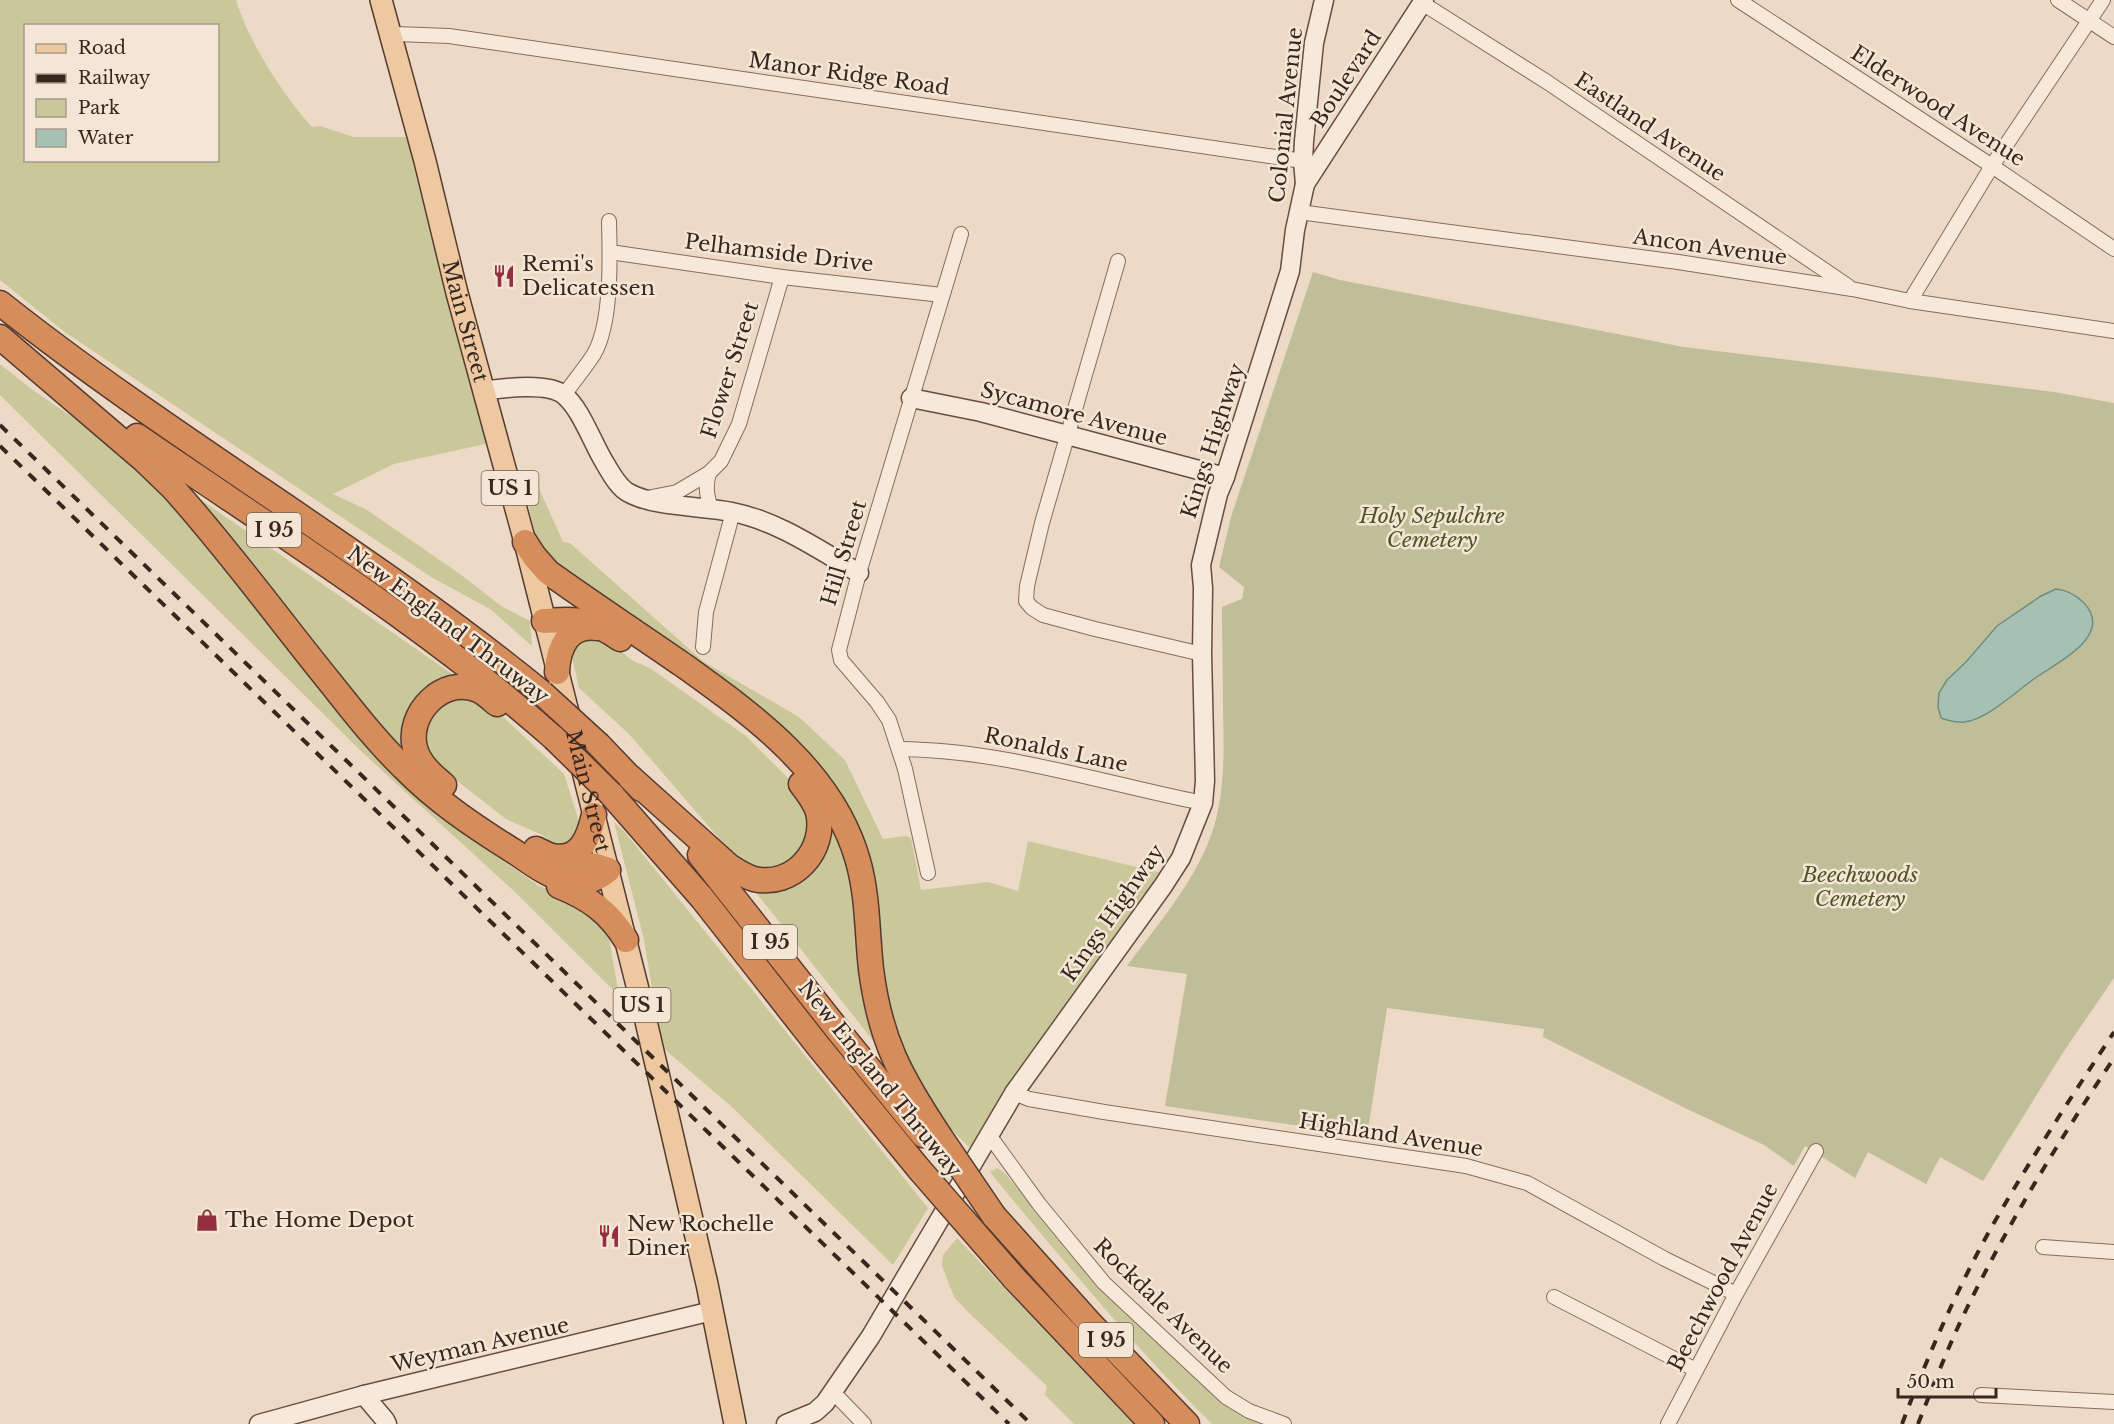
<svg xmlns="http://www.w3.org/2000/svg" width="2114" height="1424" font-family="'Libre Baskerville',serif">
  <style>
    .green { fill: #cac89a; fill-rule: evenodd }
    .cemetery { fill: #bfbe99 }
    .water { fill: #a7c0b4; stroke: #6e8e81; stroke-width: 1.5 }
    .lines { fill: none; stroke-linecap: round; stroke-linejoin: round }
    .street-casing { stroke: #876c5c; stroke-width: 16 }
    .secondary-casing { stroke: #684d40; stroke-width: 21 }
    .primary-casing { stroke: #553b30; stroke-width: 24 }
    .highway-casing { stroke: #553b30; stroke-width: 27 }
    .street { stroke: #f7e9d9; stroke-width: 14 }
    .secondary { stroke: #f7e9d9; stroke-width: 18 }
    .primary { stroke: #edc8a0; stroke-width: 21 }
    .highway { stroke: #d78c5b; stroke-width: 24 }
    .rail { stroke: #37271f; stroke-width: 4; stroke-dasharray: 10 10; stroke-linecap: butt }
    .highway-bridge-casing { stroke: #553b30; stroke-width: 27; stroke-linecap: butt }
    .highway-bridge { stroke: #d78c5b; stroke-width: 24 }
    .labels { text-anchor: middle; stroke-width: 5; stroke-linejoin: round; paint-order: stroke }
    .shield { fill: #f4e6d5; stroke: #706056; stroke-width: 1.5 }
    .shield-label { font-size: 20px; font-weight: bold; fill: #37271f }
    .street-label { font-size: 21px; fill: #37271f; stroke: #f4e6d5 }
    .poi-label { font-size: 21px; fill: #37271f; stroke: #f4e6d5; text-anchor: start }
    .park-label { font-size: 21px; font-style: italic; fill: #4f5327; stroke: #f4e6d5 }
  </style>
  <rect width="100%" height="100%" fill="#ecdac6"/>
  <!-- green -->
  <g class="green">
    <path d="M0,0H236C248,41 284,96 312,127L320,126L354,137H416L490,443L394,464L333,494L367,510L460,574L501,606L530,621L532,646L490,609L431,577L144,385L66,333L0,280ZM26,26H218V160H26Z"/>
    <path d="M0,364L30,388L132,458L170,497L403,782L469,837L539,886L576,899L607,927L622,1012L613,990L515,892L363,753L0,395Z"/>
    <path d="M537,484L563,542L570,543L704,662L799,717L845,760L883,839L906,836L911,838L921,890L988,882L1018,891L1028,841L1166,874L973,1148L971,1146L969,1147L922,1100L892,1035L878,959L874,877L853,814L815,763L541,555L523,486Z"/>
    <path d="M197,497L458,678L441,683L406,759L195,500Z"/>
    <path d="M603,637L633,661L650,668L746,736L788,778L808,806L807,837L794,861L774,871L751,868L736,858L629,734L579,688L570,648L576,638Z"/>
    <path d="M453,698L477,701L500,714L564,774L581,828L575,839L567,844H554L540,834L506,819L433,762L425,746L426,730L439,708Z"/>
    <path d="M826,807L860,884L879,1042L875,1043L754,890H781Z"/>
    <path d="M614,822L624,831L928,1208L893,1265L733,1108L662,1047L644,940Z"/>
    <path d="M997,1168C1010,1174 1011,1187 1028,1195L1127,1309L1198,1381L1271,1424H1212C1137,1350 1070,1268 1002,1187L990,1172Z"/>
    <path d="M957,1238L1133,1424H1074L1045,1395L1047,1386L969,1313L954,1297L942,1266L943,1255Z"/>
  </g>
  <!-- cemetery -->
  <path class="cemetery" d="M1313,272L1340,280L1684,347L2054,392L2114,403V978L2064,1051L1983,1181L1940,1157L1926,1184L1868,1152L1855,1178L1805,1146L1794,1166L1764,1145L1685,1108L1543,1037L1544,1029L1387,1008L1367,1136L1165,1106L1187,974L1127,966C1155,928 1187,891 1206,848C1226,803 1224,756 1223,708C1223,674 1222,641 1222,607L1242,599L1244,587L1219,567L1231,517Z"/>
  <!-- water -->
  <path class="water" d="M2056,589C2068,590 2076,595 2084,603C2114,635 2059,662 2038,676C2019,689 1987,720 1964,722C1956,723 1948,720 1941,718L1938,707L1939,693L1947,680L1966,662L1997,626L2041,596Z"/>
  <g class="lines">
    <!-- street casing -->
    <g class="street-casing">
      <g id="street">
        <path d="M1738,0L1992,166L2114,249"/>
        <path d="M2058,0L2114,37"/>
        <path d="M1422,3L1547,82L1848,286"/>
        <path d="M392,38L396,34L449,36L1303,161"/>
        <path d="M1299,212L1678,262L1852,289L1910,301L2114,331"/>
        <path d="M610,252L782,277L942,295"/>
        <path d="M1118,261L1042,523L1027,586L1026,601L1032,608L1043,615L1095,629L1202,654"/>
        <path d="M1910,301L1992,166L2103,0"/>
        <path d="M564,395C574,381 585,368 594,354C612,323 610,257 609,221"/>
        <path d="M709,473C705,487 707,496 711,509"/>
        <path d="M647,498L677,492L709,473L721,461L739,424L782,277"/>
        <path d="M703,647L706,612L733,512"/>
        <path d="M900,749C1003,750 1102,783 1203,803"/>
        <path d="M928,873L905,769L889,720L877,702L841,660L839,650L859,573L961,234"/>
        <path d="M1014,1093L1029,1099L1104,1112L1466,1166L1527,1183L1665,1259L1736,1294"/>
        <path d="M989,1135L1039,1204L1104,1283L1226,1397L1249,1411L1284,1424"/>
        <path d="M2043,1247L2114,1252"/>
        <path d="M1554,1297L1696,1370"/>
        <path d="M833,1392L864,1424"/>
        <path d="M1981,1395L2114,1402"/>
        <path d="M1668,1424L1736,1294L1816,1151"/>
      </g>
    </g>
    <!-- secondary casing -->
    <g class="secondary-casing">
      <g id="secondary">
        <path d="M1305,184L1424,0"/>
        <path d="M484,391C503,388 548,382 564,395C582,410 593,445 606,465C612,475 619,488 629,493C654,507 703,506 732,512C778,521 819,550 859,573"/>
        <path d="M911,398L981,412L1225,477"/>
        <path d="M364,1395L385,1420L387,1424"/>
        <path d="M259,1424L364,1395L712,1311"/>
        <path d="M786,1424L815,1412L825,1403L871,1336L1014,1093L1163,886L1181,858L1203,803L1205,781L1202,654L1203,588L1201,565L1218,494L1225,477L1290,271L1295,230L1305,184L1303,161L1304,141L1314,43L1324,0"/>
      </g>
    </g>
    <!-- primary casing -->
    <g class="primary-casing">
      <g id="primary">
        <path id="s1" d="M381,0L425,161L457,293L525,542L645,1017L707,1284L735,1424"/>
      </g>
    </g>
    <!-- highway casing -->
    <g class="highway-casing">
      <g id="highway">
        <path d="M0,303C175,442 370,552 542,693"/>
        <path d="M0,337L145,461L172,487C228,549 277,617 329,681C353,711 376,741 403,767C436,801 475,827 515,852C543,871 576,898 608,870"/>
        <path d="M137,436C278,533 425,624 554,738"/>
        <path d="M525,542L534,556L548,572C593,604 638,634 683,665C754,716 833,772 858,861C868,896 867,933 871,969C880,1040 900,1076 939,1135"/>
        <path d="M544,621C580,619 590,618 620,639"/>
        <path d="M557,672C558,648 568,624 597,628"/>
        <path d="M599,745L641,789"/>
        <path d="M630,777L729,866C737,871 744,876 754,879C793,888 827,850 818,812C815,802 808,793 801,784"/>
        <path d="M444,785C432,775 419,764 415,748C406,714 443,675 478,690C485,693 491,699 497,704"/>
        <path d="M611,794L702,898L819,1047L919,1169"/>
        <path d="M536,849L563,862L596,866L608,870"/>
        <path d="M700,855L841,1034L923,1135"/>
        <path d="M552,856C580,862 589,837 594,815"/>
        <path d="M559,886C589,898 609,912 626,940"/>
        <path d="M994,1216L1088,1321L1187,1424"/>
        <path d="M1014,1278L1152,1424"/>
      </g>
    </g>
    <!-- street -->
    <use href="#street" class="street"/>
    <!-- secondary -->
    <use href="#secondary" class="secondary"/>
    <!-- primary -->
    <use href="#primary" class="primary"/>
    <!-- highway -->
    <use href="#highway" class="highway"/>
    <!-- rail -->
    <g class="rail">
      <path d="M0,425L1031,1424"/>
      <path d="M0,446L1009,1424"/>
      <path d="M1902,1424C1930,1350 1962,1277 2002,1209C2037,1149 2076,1090 2114,1032"/>
      <path d="M1918,1424C1933,1386 1948,1347 1966,1310C2009,1222 2060,1139 2114,1058"/>
    </g>
    <!-- highway-bridge casing -->
    <g class="highway-bridge-casing">
      <g id="highway-bridge">
        <path d="M542,693L599,745"/>
        <path d="M554,738L611,794"/>
        <path d="M939,1135L994,1216"/>
        <path d="M919,1169L1014,1278"/>
      </g>
    </g>
    <!-- highway-bridge -->
    <use href="#highway-bridge" class="highway-bridge"/>
  </g>
  <!-- icons -->
  <defs>
    <g id="restaurant-bare" transform="scale(1.8)"><path d="M-5-6h1v4h1v-4h1v4h1v-4h1v5L-1.5 .5V6h-2V.5L-5-1ZM5-6V6H3V1.5H1.5Q1.5-4 5-6Z" fill="#932f40" stroke="#f4e6d5" stroke-width="2.5" paint-order="stroke"/></g>
    <g id="shop-bare" transform="scale(1.8)"><path d="M-5-2.5h2.3a2.7 3.5 0 0 1 5.4 0H5L5.5 6h-11ZM-1.5-2.5h3a1.5 2.3 0 0 0-3 0Z" fill="#932f40" stroke="#f4e6d5" stroke-width="2.5" paint-order="stroke"/></g>
  </defs>
  <g fill-rule="evenodd">
    <use href="#restaurant-bare" x="504" y="276"/>
    <use href="#shop-bare" x="207" y="1220"/>
    <use href="#restaurant-bare" x="609" y="1236"/>
  </g>
  <g class="labels">
    <!-- shield labels -->
    <g class="shield">
      <rect x="481.5" y="471" width="57" height="34" rx="4.5"/>
      <rect x="247" y="513" width="54" height="34" rx="4.5"/>
      <rect x="743" y="925" width="54" height="34" rx="4.5"/>
      <rect x="613.5" y="988" width="57" height="34" rx="4.5"/>
      <rect x="1079" y="1323" width="54" height="34" rx="4.5"/>
    </g>
    <g class="shield-label">
      <text x="510" y="495">US 1</text>
      <text x="274" y="537">I 95</text>
      <text x="770" y="949">I 95</text>
      <text x="642" y="1012">US 1</text>
      <text x="1106" y="1347">I 95</text>
    </g>
    <!-- street labels -->
    <g class="street-label">
      <text transform="translate(849 74) rotate(8)" y="7">Manor Ridge Road</text>
      <text transform="translate(1346 79) rotate(-57)" y="7">Boulevard</text>
      <text transform="translate(1938 106) rotate(33)" y="7">Elderwood Avenue</text>
      <text transform="translate(1286 115) rotate(-84)" y="7">Colonial Avenue</text>
      <text transform="translate(1650 127) rotate(34)" y="7">Eastland Avenue</text>
      <text transform="translate(1710 247) rotate(8)" y="7">Ancon Avenue</text>
      <text transform="translate(779 253) rotate(7)" y="7">Pelhamside Drive</text>
      <text dy="7" stroke="none"><textPath href="#s1" startOffset="332">Main Street</textPath></text>
      <text transform="translate(730 370) rotate(-72)" y="7">Flower Street</text>
      <text transform="translate(1074 414) rotate(15)" y="7">Sycamore Avenue</text>
      <text transform="translate(1213 441) rotate(-72)" y="7">Kings Highway</text>
      <text transform="translate(844 553) rotate(-73)" y="7">Hill Street</text>
      <text transform="translate(448 625) rotate(37)" y="7">New England Thruway</text>
      <text transform="translate(1056 750) rotate(12)" y="7">Ronalds Lane</text>
      <text dy="7" stroke="none"><textPath href="#s1" startOffset="818">Main Street</textPath></text>
      <text transform="translate(1113 913) rotate(-55)" y="7">Kings Highway</text>
      <text transform="translate(880 1079) rotate(51)" y="7">New England Thruway</text>
      <text transform="translate(1391 1135) rotate(9)" y="7">Highland Avenue</text>
      <text transform="translate(1723 1277) rotate(-62)" y="7">Beechwood Avenue</text>
      <text transform="translate(1163 1306) rotate(44)" y="7">Rockdale Avenue</text>
      <text transform="translate(480 1345) rotate(-13)" y="7">Weyman Avenue</text>
    </g>
    <!-- poi labels -->
    <g class="poi-label">
      <text x="522" y="271">Remi's<tspan x="522" dy="24">Delicatessen</tspan></text>
      <text x="225" y="1227">The Home Depot</text>
      <text x="627" y="1231">New Rochelle<tspan x="627" dy="24">Diner</tspan></text>
    </g>
    <!-- park labels -->
    <g class="park-label">
      <text x="1432" y="523">Holy Sepulchre<tspan x="1432" dy="24">Cemetery</tspan></text>
      <text x="1860" y="882">Beechwoods<tspan x="1860" dy="24">Cemetery</tspan></text>
    </g>
  </g>
  <!-- legend -->
  <rect x="24" y="24" width="195" height="138" fill="#f4e6d5" stroke="#a89a8c" stroke-width="1.5"/>
  <rect x="36" y="44" width="30" height="9" fill="#edc8a0" stroke="#a89a8c" stroke-width="1.5"/>
  <text x="78" y="54" font-size="18" fill="#37271f">Road</text>
  <rect x="36" y="74" width="30" height="9" fill="#37271f" stroke="#a89a8c" stroke-width="1.5"/>
  <text x="78" y="84" font-size="18" fill="#37271f">Railway</text>
  <rect x="36" y="99" width="30" height="18" fill="#cac89a" stroke="#a89a8c" stroke-width="1.5"/>
  <text x="78" y="114" font-size="18" fill="#37271f">Park</text>
  <rect x="36" y="129" width="30" height="18" fill="#a7c0b4" stroke="#a89a8c" stroke-width="1.5"/>
  <text x="78" y="144" font-size="18" fill="#37271f">Water</text>
  <!-- scale -->
  <path d="M1898 1388v9h98v-9" fill="none" stroke="#37271f" stroke-width="3"/>
  <text x="1907" y="1388" font-size="18" fill="#37271f" stroke="#f4e6d5" stroke-width="4.5" paint-order="stroke">50 m</text>
</svg>
